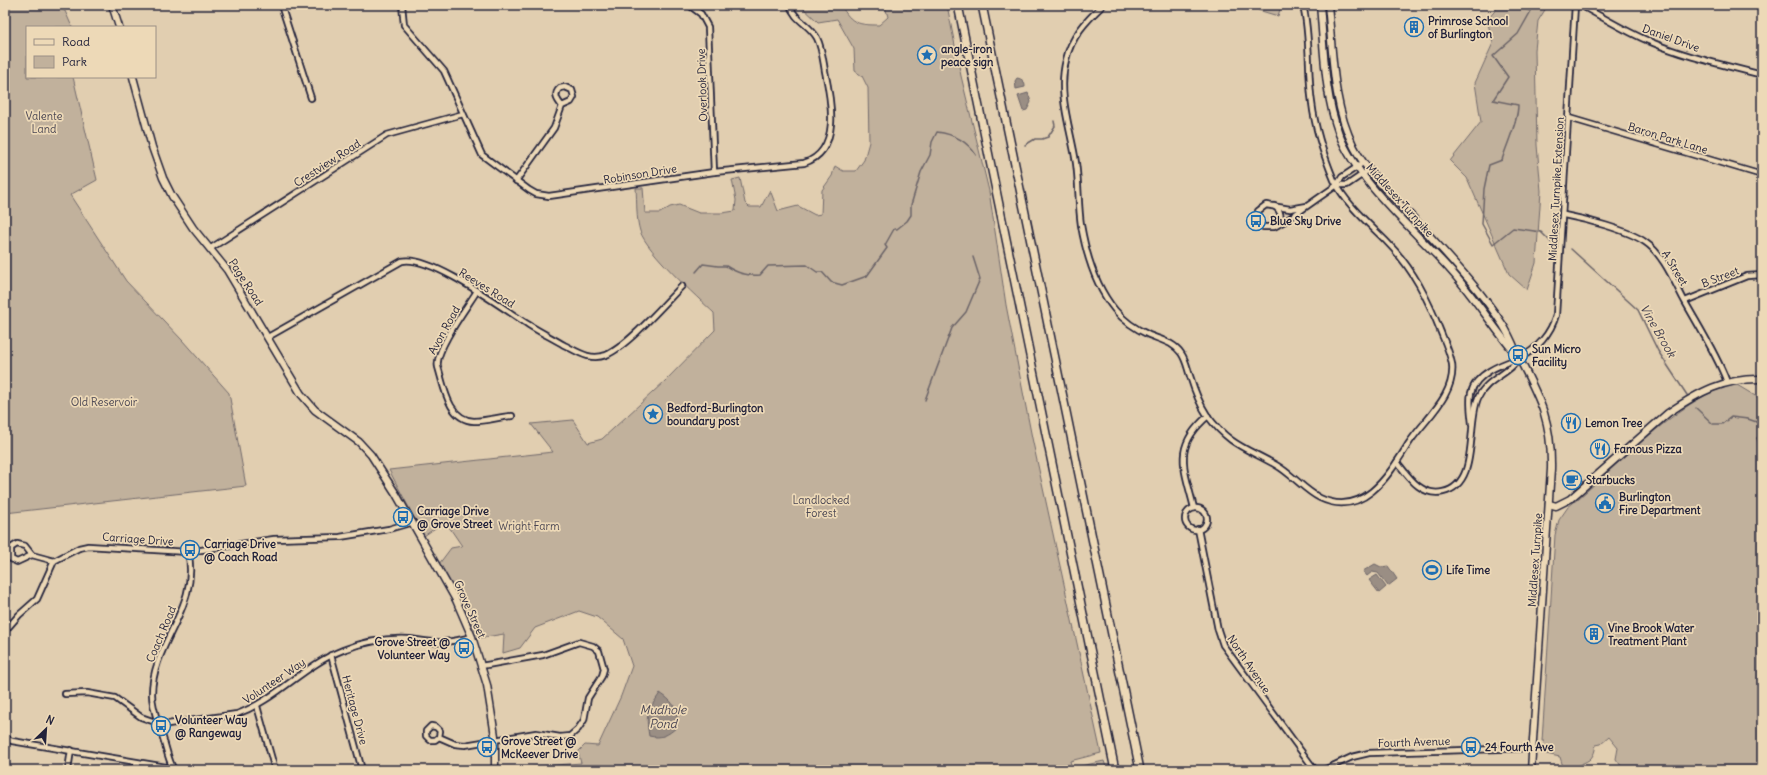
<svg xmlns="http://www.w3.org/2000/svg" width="1767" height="775" font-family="Delius,sans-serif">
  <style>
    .green { fill: #c1b19c; stroke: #726a6c }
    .water { fill: #9a8e84; stroke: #6a6367 }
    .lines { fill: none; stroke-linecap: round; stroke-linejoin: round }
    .stream { stroke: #6a6367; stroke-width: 1.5 }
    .minor-casing { stroke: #22223b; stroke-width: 8 }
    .major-casing { stroke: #22223b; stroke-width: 9 }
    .highway-casing { stroke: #22223b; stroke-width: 10 }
    .minor { stroke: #edd9b7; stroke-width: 4.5 }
    .major { stroke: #edd9b7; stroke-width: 6 }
    .highway { stroke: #edd9b7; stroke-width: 7 }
    .labels { text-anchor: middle; stroke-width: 3.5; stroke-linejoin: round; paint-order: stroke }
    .poi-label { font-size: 11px; font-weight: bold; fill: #22223b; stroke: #edd9b7; text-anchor: start }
    .street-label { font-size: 11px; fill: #22223b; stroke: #edd9b7 }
    .park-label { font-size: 11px; fill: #4a4653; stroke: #edd9b7 }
    .water-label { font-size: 12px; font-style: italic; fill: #464251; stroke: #edd9b7 }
  </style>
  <rect width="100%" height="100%" fill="#e1ceb0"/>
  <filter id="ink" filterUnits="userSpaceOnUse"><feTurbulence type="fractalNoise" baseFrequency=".025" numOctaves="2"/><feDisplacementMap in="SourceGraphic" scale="8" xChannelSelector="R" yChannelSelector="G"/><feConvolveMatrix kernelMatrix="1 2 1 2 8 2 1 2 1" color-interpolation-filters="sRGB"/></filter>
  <g filter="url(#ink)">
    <!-- green -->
    <g class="green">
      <path d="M5,5H53L65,11L72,27H27V77H73L97,180L70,195L126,281L182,340L229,393L246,486L5,513Z"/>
      <path d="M800,5H841C851,24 859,25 879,25L888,17L885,6L874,5H947L961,76L989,191L1006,305L1032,438L1101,753L1070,761L1072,768L1104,761L1107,770H530L532,767L581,763L578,752L585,745L598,746L621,696L632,666L623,639L597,617L579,611L535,628L520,648L503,653L504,634L479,638L439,564L451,548L462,546L445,521L424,536L389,470L553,452L531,424L573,420L588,443L602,439L665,381L715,330L714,313C697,297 647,252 640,231C636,219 637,201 636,188H643L645,213H660L670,207L679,205L699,213H722L735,211L736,200L732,180L740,178L745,203L749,207H761L770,190L778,211L798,206L815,215L821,214L822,190L832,176L835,166L843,171H856L864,160L869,142L868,88L862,76L855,71L854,49L837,19L818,22Z"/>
      <path d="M1259,5H1279L1281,6L1278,16L1258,10Z"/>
      <path d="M1500,5H1548L1538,21L1535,50L1537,145L1541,191L1536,263L1527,290L1509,274L1467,178L1450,161L1481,122L1475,83L1493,43L1487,20Z"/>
      <path d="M1737,385L1762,400V770H1624L1616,759L1618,748L1609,737L1601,744L1596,745C1595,748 1595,752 1593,755C1589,764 1578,762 1573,770H1564L1560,757L1546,754L1543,746L1544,741H1542L1555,535L1559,520L1568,507C1609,475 1688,388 1737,385Z"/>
    </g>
    <!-- water -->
    <g class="water">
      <path d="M1017,78C1023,79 1025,82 1025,87L1016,89L1015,81Z"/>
      <path d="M1028,93L1031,102L1027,110L1023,111L1018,96Z"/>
      <path d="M1375,564L1381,567L1388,566L1397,579L1388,586L1378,573L1372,572L1367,576L1363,571Z"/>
      <path d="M1377,575L1386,587L1379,593L1369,580Z"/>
      <path d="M660,693C675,703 678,709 677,727C668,735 662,739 649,736C645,711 648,712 660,693Z"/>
    </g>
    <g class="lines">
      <!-- stream -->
      <g class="stream">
        <path d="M1514,5L1531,11L1518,34L1493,56L1508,77L1493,100L1518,105C1518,122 1507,143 1502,160L1489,165L1484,189L1482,224L1493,244L1513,228L1541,232L1554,245"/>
        <path d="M1025,145L1035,139H1042L1048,137L1055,126L1054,121"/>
        <path d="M1571,249L1638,310L1658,351L1687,395"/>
        <path d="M696,272L703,264L718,266H726C737,273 746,276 760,275L768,266L807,265L817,272H822L831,282L842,285L867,276L887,248L885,245L894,229H897L907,221L911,215V205L921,172L930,155L932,142L937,132C954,134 967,141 976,155"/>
        <path d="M925,400L952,328L966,312L980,279L973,257"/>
        <path d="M1696,408L1713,424H1722L1731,417L1748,419L1762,424"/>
        <path d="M1762,433L1757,438L1762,452"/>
      </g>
      <!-- minor casing -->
      <g class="minor-casing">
        <g id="minor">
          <path d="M281,5L311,98"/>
          <path d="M402,5L404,25L444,71L482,155L529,190L536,194L549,196L714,172L804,163C842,151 831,100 825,71C823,60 822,48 817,38C810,25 794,20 790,5"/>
          <path d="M689,5L701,14L708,27L714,172"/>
          <path d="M1103,5C1086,21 1071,37 1066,60C1057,95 1071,129 1076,163C1079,184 1078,204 1081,225C1086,254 1096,287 1115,310C1124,321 1136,329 1149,335C1161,340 1173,342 1181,353C1186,360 1187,367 1190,376C1194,389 1199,403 1207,415C1229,445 1246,448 1276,465C1292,474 1304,490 1320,498C1364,519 1390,473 1409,443C1425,419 1456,395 1452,364C1450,354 1446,344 1442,335C1428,299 1413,268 1386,241C1368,223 1345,203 1334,180C1324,156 1315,128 1312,103C1307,71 1311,37 1303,5"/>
          <path d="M1580,5C1603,17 1626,32 1651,42C1686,57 1725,65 1762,75"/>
          <path d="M1569,118L1762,175"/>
          <path d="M516,181L554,128L562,106C557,100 553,94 560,88L565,87L572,90L574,97L571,102L562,106"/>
          <path d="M1337,185H1347L1369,170"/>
          <path d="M1274,206C1282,211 1282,218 1277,225"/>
          <path d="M1307,206L1290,209L1266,205L1258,211V220L1263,227H1274L1290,218L1337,185L1342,177L1363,163"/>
          <path d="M1564,215C1585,219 1628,230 1645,242C1663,254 1674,281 1684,300C1699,327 1716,353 1727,382"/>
          <path d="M211,248L387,135L463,114"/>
          <path d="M477,291C467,307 434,351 438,367C444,386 448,420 474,421C486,421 499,417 512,416"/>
          <path d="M1685,301L1747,276L1762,275"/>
          <path d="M268,337L402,261C432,255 502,308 529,325C540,332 552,338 564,345C578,352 590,361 606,355C628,346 664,304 682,286"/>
          <path d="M1472,424C1471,414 1469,402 1471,393C1476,373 1502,364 1519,358C1537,350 1551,333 1556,315L1575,5"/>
          <path d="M1397,462C1408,476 1421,497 1443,492C1480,484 1466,426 1478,398C1487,378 1509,375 1519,358"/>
          <path d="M1194,508C1184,467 1172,447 1208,416"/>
          <circle cx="1196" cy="519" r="11"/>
          <path d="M1198,529L1218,630L1223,645L1315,770"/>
          <path d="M32,555L17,562L11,559V548L17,544L25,546L32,555L54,561L79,548L88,546L188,552L274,539L340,537L389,529L413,522"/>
          <path d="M5,631L19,615L37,599L54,561"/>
          <path d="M331,655L362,770"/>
          <path d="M65,694L87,693L115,698L141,717L158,723L168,724L237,714C276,700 304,665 343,650C363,642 388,638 409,639C420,640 431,643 442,642C452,642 462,639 472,637"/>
          <path d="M257,706L275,770"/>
          <path d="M439,737L440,731L436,727L431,726L426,731V736L430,740H435L439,737L455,744L465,745L536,733L560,737L570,736L578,729L584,720L588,698L602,676L604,669L599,651L593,646L579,642L543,655L481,666"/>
          <path d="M5,738L12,741L172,768"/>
          <path d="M68,770L71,750"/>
          <path d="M174,770C168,760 166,746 162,735C158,721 152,709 152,694C152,643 201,606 188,552"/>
          <path d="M1324,770L1352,757L1369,753L1533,748"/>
        </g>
      </g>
      <!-- major casing -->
      <g class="major-casing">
        <g id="major">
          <path d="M112,5L119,27"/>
          <path d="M1320,5C1324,47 1324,94 1339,134C1359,185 1416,231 1452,272C1475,298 1493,327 1515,353"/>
          <path d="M1328,5C1333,52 1332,104 1354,147C1369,176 1396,199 1418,223C1448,256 1479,288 1503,325C1510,336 1514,347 1519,358C1540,399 1552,421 1551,469L1531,770"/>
          <path d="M133,77L152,147L163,178L172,196L193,228L227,270L301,394L315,410L359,442L371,455L396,494L456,600L472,637L487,685L495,736V770"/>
          <path d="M1549,504L1556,506L1570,499L1668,413C1699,392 1724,378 1762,379"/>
        </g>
      </g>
      <!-- highway casing -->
      <g class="highway-casing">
        <g id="highway">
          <path d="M958,5L1115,770"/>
          <path d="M982,5L1140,770"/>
        </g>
      </g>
      <!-- minor -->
      <use href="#minor" class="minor"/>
      <!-- major -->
      <use href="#major" class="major"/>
      <!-- highway -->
      <use href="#highway" class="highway"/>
    </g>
  </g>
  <!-- icons -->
  <defs>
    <g id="building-ring" transform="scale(1)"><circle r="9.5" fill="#edd9b7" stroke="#1f6fb2" stroke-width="1.5"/><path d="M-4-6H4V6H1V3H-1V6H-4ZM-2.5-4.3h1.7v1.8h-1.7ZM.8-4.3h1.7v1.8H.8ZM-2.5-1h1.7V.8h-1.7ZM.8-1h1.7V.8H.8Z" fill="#1f6fb2"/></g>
    <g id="sight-ring" transform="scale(1)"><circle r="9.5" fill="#edd9b7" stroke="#1f6fb2" stroke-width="1.5"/><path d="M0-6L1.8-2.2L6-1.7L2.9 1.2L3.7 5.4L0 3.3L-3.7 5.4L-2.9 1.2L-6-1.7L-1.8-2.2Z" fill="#1f6fb2"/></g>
    <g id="bus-ring" transform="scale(1)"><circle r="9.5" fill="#edd9b7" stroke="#1f6fb2" stroke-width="1.5"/><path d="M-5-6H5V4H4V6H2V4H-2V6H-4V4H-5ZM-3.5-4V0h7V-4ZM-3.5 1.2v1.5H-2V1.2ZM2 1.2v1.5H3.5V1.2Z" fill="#1f6fb2"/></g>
    <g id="restaurant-ring" transform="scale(1)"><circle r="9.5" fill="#edd9b7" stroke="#1f6fb2" stroke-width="1.5"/><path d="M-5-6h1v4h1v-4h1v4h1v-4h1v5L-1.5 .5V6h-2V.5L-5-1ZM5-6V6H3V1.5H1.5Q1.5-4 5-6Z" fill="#1f6fb2"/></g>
    <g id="cafe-ring" transform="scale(1)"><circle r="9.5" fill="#edd9b7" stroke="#1f6fb2" stroke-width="1.5"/><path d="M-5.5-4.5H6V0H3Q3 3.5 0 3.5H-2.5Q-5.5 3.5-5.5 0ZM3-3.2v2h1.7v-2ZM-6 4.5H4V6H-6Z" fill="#1f6fb2"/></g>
    <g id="civic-ring" transform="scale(1)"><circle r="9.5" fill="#edd9b7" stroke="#1f6fb2" stroke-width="1.5"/><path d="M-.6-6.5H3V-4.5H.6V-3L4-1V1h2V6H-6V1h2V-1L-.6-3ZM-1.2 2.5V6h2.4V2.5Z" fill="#1f6fb2"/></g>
    <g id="stadium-ring" transform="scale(1)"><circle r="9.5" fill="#edd9b7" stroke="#1f6fb2" stroke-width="1.5"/><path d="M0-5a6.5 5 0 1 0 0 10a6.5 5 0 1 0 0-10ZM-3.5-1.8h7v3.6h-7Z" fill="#1f6fb2"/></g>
  </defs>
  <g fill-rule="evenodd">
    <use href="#building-ring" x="1414" y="27"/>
    <use href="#sight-ring" x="927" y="55"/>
    <use href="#bus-ring" x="1256" y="221"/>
    <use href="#bus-ring" x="1518" y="355"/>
    <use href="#sight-ring" x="653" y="414"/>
    <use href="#restaurant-ring" x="1571" y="423"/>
    <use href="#restaurant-ring" x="1600" y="449"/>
    <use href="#cafe-ring" x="1572" y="480"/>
    <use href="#civic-ring" x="1605" y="503"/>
    <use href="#bus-ring" x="403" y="517"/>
    <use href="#bus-ring" x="190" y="550"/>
    <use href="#stadium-ring" x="1432" y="570"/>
    <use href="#building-ring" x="1594" y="634"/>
    <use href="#bus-ring" x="464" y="648"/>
    <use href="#bus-ring" x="161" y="726"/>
    <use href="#bus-ring" x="487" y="747"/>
    <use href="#bus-ring" x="1471" y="747"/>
  </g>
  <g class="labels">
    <!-- poi labels -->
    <g class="poi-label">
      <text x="1428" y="25">Primrose School<tspan x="1428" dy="13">of Burlington</tspan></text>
      <text x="941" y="53">angle-iron<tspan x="941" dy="13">peace sign</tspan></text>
      <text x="1270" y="225">Blue Sky Drive</text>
      <text x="1532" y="353">Sun Micro<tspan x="1532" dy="13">Facility</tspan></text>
      <text x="667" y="412">Bedford-Burlington<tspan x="667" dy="13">boundary post</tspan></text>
      <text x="1585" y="427">Lemon Tree</text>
      <text x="1614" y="453">Famous Pizza</text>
      <text x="1586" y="484">Starbucks</text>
      <text x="1619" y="501">Burlington<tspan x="1619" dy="13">Fire Department</tspan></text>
      <text x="417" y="515">Carriage Drive<tspan x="417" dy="13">@ Grove Street</tspan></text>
      <text x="204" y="548">Carriage Drive<tspan x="204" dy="13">@ Coach Road</tspan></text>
      <text x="1446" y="574">Life Time</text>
      <text x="1608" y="632">Vine Brook Water<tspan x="1608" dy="13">Treatment Plant</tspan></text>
      <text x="450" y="646" text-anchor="end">Grove Street @<tspan x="450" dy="13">Volunteer Way</tspan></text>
      <text x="175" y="724">Volunteer Way<tspan x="175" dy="13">@ Rangeway</tspan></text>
      <text x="501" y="745">Grove Street @<tspan x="501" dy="13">McKeever Drive</tspan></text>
      <text x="1485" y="751">24 Fourth Ave</text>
    </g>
    <!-- street labels -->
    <g class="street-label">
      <text transform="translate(1671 38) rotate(20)" y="4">Daniel Drive</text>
      <text transform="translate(702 85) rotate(-92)" y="4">Overlook Drive</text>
      <text transform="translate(1668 138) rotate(17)" y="4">Baron Park Lane</text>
      <text transform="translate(327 163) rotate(-33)" y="4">Crestview Road</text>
      <text transform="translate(640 174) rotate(-9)" y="4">Robinson Drive</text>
      <text transform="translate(1556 189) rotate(-87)" y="4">Middlesex Turnpike Extension</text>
      <text transform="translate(1400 200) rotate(48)" y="4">Middlesex Turnpike</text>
      <text transform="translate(1675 268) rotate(59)" y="4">A Street</text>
      <text transform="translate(1720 277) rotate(-21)" y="4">B Street</text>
      <text transform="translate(246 282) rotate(57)" y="4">Page Road</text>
      <text transform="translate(487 288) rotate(32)" y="4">Reeves Road</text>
      <text transform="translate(444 330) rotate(-61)" y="4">Avon Road</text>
      <text transform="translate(138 539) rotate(4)" y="4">Carriage Drive</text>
      <text transform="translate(1535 560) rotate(-86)" y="4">Middlesex Turnpike</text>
      <text transform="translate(470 609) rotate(66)" y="4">Grove Street</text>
      <text transform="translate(161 634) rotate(-67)" y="4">Coach Road</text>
      <text transform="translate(1249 664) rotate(56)" y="4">North Avenue</text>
      <text transform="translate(274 681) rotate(-34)" y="4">Volunteer Way</text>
      <text transform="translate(355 710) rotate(75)" y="4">Heritage Drive</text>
      <text transform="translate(1414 742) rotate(-2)" y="4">Fourth Avenue</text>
    </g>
    <!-- park labels -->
    <g class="park-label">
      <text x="44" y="120">Valente<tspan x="44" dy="13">Land</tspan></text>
      <text x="104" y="406">Old Reservoir</text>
      <text x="821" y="504">Landlocked<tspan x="821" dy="13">Forest</tspan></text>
      <text x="529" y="530">Wright Farm</text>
    </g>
    <!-- water labels -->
    <g class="water-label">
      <text transform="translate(1658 331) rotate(60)" y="4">Vine Brook</text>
      <text x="663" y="714">Mudhole<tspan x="663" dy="14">Pond</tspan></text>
    </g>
  </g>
  <!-- margin -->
  <rect width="1767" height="775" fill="none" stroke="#edd9b7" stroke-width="20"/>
  <rect x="10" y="10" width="1747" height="755" fill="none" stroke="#22223b" stroke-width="1.5" filter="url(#ink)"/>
  <!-- legend -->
  <rect x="26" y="26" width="130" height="52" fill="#edd9b7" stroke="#9c9085"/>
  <rect x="34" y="39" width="20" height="6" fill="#edd9b7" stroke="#9c9085"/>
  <text x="62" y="46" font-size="12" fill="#22223b">Road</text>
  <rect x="34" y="56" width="20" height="12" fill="#c1b19c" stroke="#9c9085"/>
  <text x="62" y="66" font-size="12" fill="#22223b">Park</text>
  <!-- north arrow -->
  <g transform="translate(46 729) rotate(25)" stroke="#edd9b7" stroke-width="3" paint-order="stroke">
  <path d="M0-3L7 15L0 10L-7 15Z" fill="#22223b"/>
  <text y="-6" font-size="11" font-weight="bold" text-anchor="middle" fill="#22223b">N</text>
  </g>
</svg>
